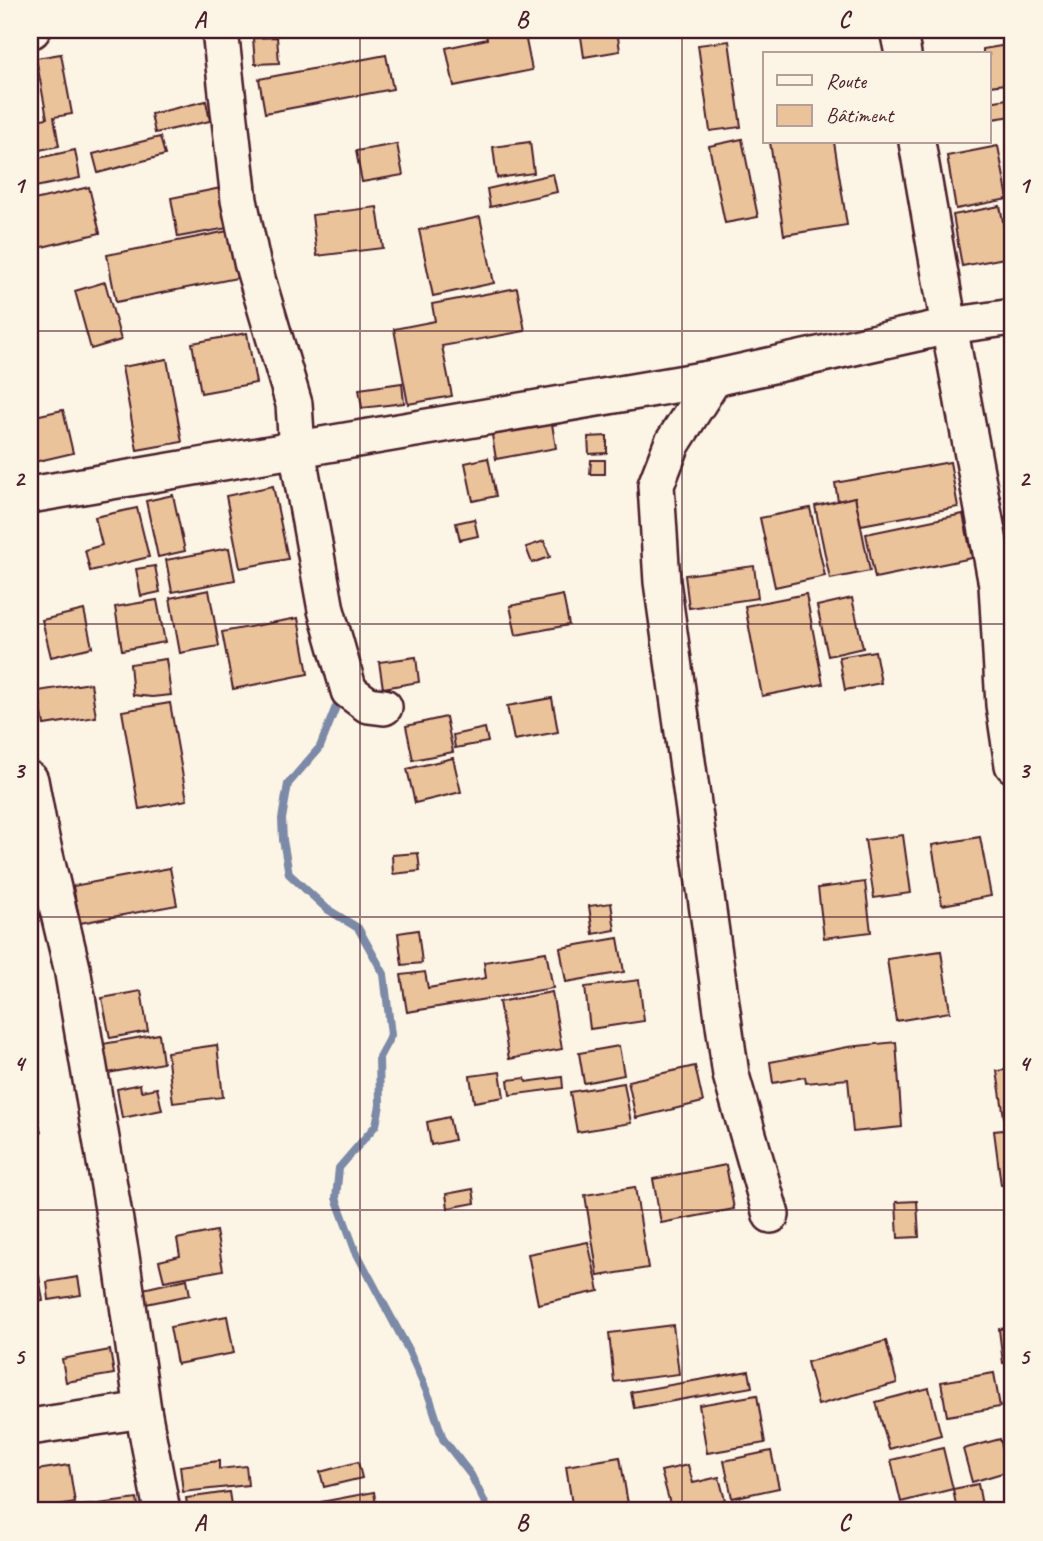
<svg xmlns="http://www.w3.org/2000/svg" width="1043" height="1541" font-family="Caveat,sans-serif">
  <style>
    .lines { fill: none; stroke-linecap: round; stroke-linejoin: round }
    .stream { stroke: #7b89a7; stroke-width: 8 }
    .building { fill: #eac39b; stroke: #4a1f2b; stroke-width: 2 }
    .minor-casing { stroke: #4a1f2b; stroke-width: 40 }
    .minor { stroke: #fcf5e5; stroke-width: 35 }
    .grid { fill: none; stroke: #4a1f2b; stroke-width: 2; stroke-opacity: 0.55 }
    .neatline { fill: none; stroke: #4a1f2b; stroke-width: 2.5 }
    .grid-label { font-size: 23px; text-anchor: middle; font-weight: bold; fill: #4a1f2b }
  </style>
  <rect width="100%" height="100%" fill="#fcf5e5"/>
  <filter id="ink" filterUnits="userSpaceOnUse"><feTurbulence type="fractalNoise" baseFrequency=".0143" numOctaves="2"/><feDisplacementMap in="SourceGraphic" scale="14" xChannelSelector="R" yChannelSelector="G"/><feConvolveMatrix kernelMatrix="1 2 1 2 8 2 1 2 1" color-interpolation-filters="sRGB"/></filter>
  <g filter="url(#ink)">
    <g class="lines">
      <!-- stream -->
      <path class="stream" d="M334,691L337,704L320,747L288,784L282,819L283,840L289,874L327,909L358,928L384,974L391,1035L379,1057L380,1105L376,1125L339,1168L336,1198L355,1250L408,1349L430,1399L443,1439L471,1475L489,1511"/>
    </g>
    <!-- building -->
    <g class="building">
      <path d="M485,30H524L532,70L454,86L446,48L487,39Z"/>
      <path d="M580,30H617L620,51L584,57Z"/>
      <path d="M277,37L279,63L255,64L253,38Z"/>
      <path d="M729,41L741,127L710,131L698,45Z"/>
      <path d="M1013,44V83L989,86V54H983V49Z"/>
      <path d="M61,54L72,114L54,117L59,146L30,152V121L47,118L36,58Z"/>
      <path d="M386,55L393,89L265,113L259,79Z"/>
      <path d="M1013,98V116L992,119L989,102Z"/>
      <path d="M206,101L210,121L155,133L151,114Z"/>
      <path d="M160,137L165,155L98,173L93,154Z"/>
      <path d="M742,139L758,217L725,223L709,146Z"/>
      <path d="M530,142L534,173L497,178L493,147Z"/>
      <path d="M770,142H834L847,225L784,235Z"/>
      <path d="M397,144L403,175L362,182L356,151Z"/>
      <path d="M998,146L1008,199L956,209L947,156Z"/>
      <path d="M75,150L80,178L30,188V160Z"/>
      <path d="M553,174L557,192L490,207L487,189Z"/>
      <path d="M89,187L100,233L34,249L30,232V201Z"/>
      <path d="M226,187L233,227L178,237L171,198Z"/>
      <path d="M1000,206L1010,257L962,266L953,215Z"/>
      <path d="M377,207L383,248L317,256L312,215Z"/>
      <path d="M480,217L494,283L433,296L419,230Z"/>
      <path d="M233,230L242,277L116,302L107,255Z"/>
      <path d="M105,282L121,340L91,349L75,291Z"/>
      <path d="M517,288L525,331L442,346L452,396L408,404L394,329L435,321L432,304Z"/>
      <path d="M247,333L256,383L201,393L192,343Z"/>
      <path d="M167,359L182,442L137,450L122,367Z"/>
      <path d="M402,383L404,403L362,408L359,389Z"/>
      <path d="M63,410L73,453L30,463V417Z"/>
      <path d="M552,424L556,448L496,459L492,435Z"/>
      <path d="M607,436V453L589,454L588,437Z"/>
      <path d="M488,458L496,496L473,501L465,463Z"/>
      <path d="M591,460H605V474H590Z"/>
      <path d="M950,462L958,507L861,525L855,497L838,501L835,483Z"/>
      <path d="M273,486L288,559L240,568L226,496Z"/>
      <path d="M173,495L185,551L158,557L146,501Z"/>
      <path d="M855,497L870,571L830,579L815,506Z"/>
      <path d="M137,508L149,557L90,571L85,550L102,545L95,517Z"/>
      <path d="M810,508L825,576L775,587L760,518Z"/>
      <path d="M963,514L972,558L875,578L866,534Z"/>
      <path d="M1013,517V552L1005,554L1000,519Z"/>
      <path d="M474,519L478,536L460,540L456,523Z"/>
      <path d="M544,541L550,557L532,563L526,547Z"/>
      <path d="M229,548L235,580L172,592L166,560Z"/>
      <path d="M155,566L160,592L141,596L136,569Z"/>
      <path d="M754,566L758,598L689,608L685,575Z"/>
      <path d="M209,590L219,646L180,653L170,598Z"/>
      <path d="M806,594L823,684L762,696L745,606Z"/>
      <path d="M563,595L569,625L516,635L510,606Z"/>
      <path d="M852,598L863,648L828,656L817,606Z"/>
      <path d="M157,600L165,642L122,650L115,607Z"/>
      <path d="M84,610L92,647L51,657L42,620Z"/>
      <path d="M298,618L308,674L233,689L222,632Z"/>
      <path d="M875,651L881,683L845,690L839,657Z"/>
      <path d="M416,657L419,682L383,688L379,662Z"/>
      <path d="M166,659L171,695L152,697L133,695L130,664Z"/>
      <path d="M91,683L96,717L44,725L38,691Z"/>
      <path d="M552,698L558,732L514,740L507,706Z"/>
      <path d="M170,703L187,800L139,809L122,711Z"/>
      <path d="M446,717L453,752L413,760L406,726Z"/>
      <path d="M485,728L488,742L455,748L453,735Z"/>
      <path d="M453,758L461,792L415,803L407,769Z"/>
      <path d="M903,835L911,893L874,898L865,840Z"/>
      <path d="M980,837L991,896L942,905L932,845Z"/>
      <path d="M418,853L420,871L393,874L392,855Z"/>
      <path d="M170,868L177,905L80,923L73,886Z"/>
      <path d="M865,882L871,932L824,938L818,888Z"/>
      <path d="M611,903L615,930L593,934L589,906Z"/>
      <path d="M418,930L422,963L402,965L398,933Z"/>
      <path d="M618,938L624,972L566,982L560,948Z"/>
      <path d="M941,951L950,1012L896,1021L887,959Z"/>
      <path d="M546,952L553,988L407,1012L401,975L425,972L428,988L486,978L484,962Z"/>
      <path d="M639,980L644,1021L590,1029L585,987Z"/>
      <path d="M141,991L148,1031L110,1038L102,998Z"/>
      <path d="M552,992L562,1049L509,1059L499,1002Z"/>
      <path d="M159,1034L163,1063L108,1073L103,1044Z"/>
      <path d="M896,1042L902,1127L853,1132L848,1079L806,1083L805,1077L773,1083L770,1062L848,1047Z"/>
      <path d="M217,1045L223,1097L173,1103L167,1052Z"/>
      <path d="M619,1046L624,1075L584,1083L579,1053Z"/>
      <path d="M695,1066L703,1102L636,1118L628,1081Z"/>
      <path d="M1013,1069V1115L1004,1117L997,1071Z"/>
      <path d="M500,1072L504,1097L474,1102L470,1076Z"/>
      <path d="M562,1077L563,1088L510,1095L508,1080L525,1078L526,1082Z"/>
      <path d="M624,1083L631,1123L577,1132L570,1092Z"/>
      <path d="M140,1084L141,1091L157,1088L162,1110L122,1118L117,1089Z"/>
      <path d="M33,1094L41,1133L30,1135V1095Z"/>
      <path d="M449,1117L454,1140L431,1145L427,1122Z"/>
      <path d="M1013,1129V1184L1001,1185L994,1131Z"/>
      <path d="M726,1165L734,1209L661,1223L653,1179Z"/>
      <path d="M635,1187L648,1268L598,1276L585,1195Z"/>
      <path d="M473,1189L475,1203L448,1208L446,1194Z"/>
      <path d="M917,1201L919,1237L898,1238L896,1202Z"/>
      <path d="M216,1231L223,1270L164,1281L159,1261L180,1256L177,1239Z"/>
      <path d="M588,1242L599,1291L538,1304L528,1254Z"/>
      <path d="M39,1276L43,1301L30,1303V1277Z"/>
      <path d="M78,1277L81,1295L49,1300L47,1282Z"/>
      <path d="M187,1279L190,1295L146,1304L143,1289Z"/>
      <path d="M227,1316L234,1353L177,1364L170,1327Z"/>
      <path d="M673,1325L679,1374L614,1382L609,1333Z"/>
      <path d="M1013,1327V1361L1003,1363L999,1329Z"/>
      <path d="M886,1341L897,1383L818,1405L807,1362Z"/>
      <path d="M110,1350L114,1374L66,1382L62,1359Z"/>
      <path d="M749,1371L752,1387L634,1408L631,1392Z"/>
      <path d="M994,1373L1000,1407L947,1416L941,1382Z"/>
      <path d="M929,1388L941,1435L889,1449L876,1402Z"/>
      <path d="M757,1395L765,1443L707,1453L699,1405Z"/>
      <path d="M1000,1439L1009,1471L972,1482L963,1449Z"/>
      <path d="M943,1448L953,1489L901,1502L891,1460Z"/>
      <path d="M771,1451L779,1488L732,1498L724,1461Z"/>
      <path d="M620,1457L628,1504L573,1511L566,1466Z"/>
      <path d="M219,1461V1469L246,1466L248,1485L183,1492L180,1466Z"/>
      <path d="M358,1462L362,1478L324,1487L320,1472Z"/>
      <path d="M69,1465L75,1503L30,1511V1471Z"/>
      <path d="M688,1465L693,1483L719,1477L725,1500L679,1511H672L661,1471Z"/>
      <path d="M978,1484L983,1511H957L953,1489Z"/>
      <path d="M229,1492L232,1511H188L186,1498Z"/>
      <path d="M374,1492L377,1511H323L321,1502Z"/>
      <path d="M137,1499L139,1511H84V1506Z"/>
    </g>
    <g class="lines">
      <!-- minor casing -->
      <g class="minor-casing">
        <g id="minor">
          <path d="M30,30H32"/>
          <path d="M220,30L239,200L252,262L294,404L297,450L326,610L349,691L368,705L384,707"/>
          <path d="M898,30L903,54"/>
          <path d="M917,142L949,326L997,585L1004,705L1013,765"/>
          <path d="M714,378L672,444L656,485L662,582L731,1075L771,1215"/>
          <path d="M30,495L714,378L949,326L1013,317"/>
          <path d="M30,780L41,838L72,968L121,1256L143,1410L162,1511"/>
          <path d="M30,1427L143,1410"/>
        </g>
      </g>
      <!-- minor -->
      <use href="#minor" class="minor"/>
    </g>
  </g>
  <!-- grid -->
  <path class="grid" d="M360,30V1511M682,30V1511M30,331H1013M30,624H1013M30,917H1013M30,1210H1013"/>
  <!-- margin -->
  <rect width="1043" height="1541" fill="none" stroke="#fcf5e5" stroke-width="77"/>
  <!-- legend -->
  <rect x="763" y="52" width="228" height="91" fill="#fcf5e5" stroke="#b59f9b" stroke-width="2"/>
  <rect x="777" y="75" width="35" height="10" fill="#fcf5e5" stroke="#b59f9b" stroke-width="2"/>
  <text x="826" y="88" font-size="21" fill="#4a1f2b">Route</text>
  <rect x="777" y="105" width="35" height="21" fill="#eac39b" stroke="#b59f9b" stroke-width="2"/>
  <text x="826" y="122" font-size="21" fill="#4a1f2b">Bâtiment</text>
  <rect x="38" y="38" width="966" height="1464" class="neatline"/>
  <g class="grid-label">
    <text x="200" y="27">A</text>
    <text x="522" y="27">B</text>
    <text x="844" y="27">C</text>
    <text x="19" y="193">1</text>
    <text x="1024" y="193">1</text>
    <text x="19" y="486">2</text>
    <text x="1024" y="486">2</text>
    <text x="19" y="778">3</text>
    <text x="1024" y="778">3</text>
    <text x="19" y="1071">4</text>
    <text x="1024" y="1071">4</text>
    <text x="19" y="1364">5</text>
    <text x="1024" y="1364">5</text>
    <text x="200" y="1530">A</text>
    <text x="522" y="1530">B</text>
    <text x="844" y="1530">C</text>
  </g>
</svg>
